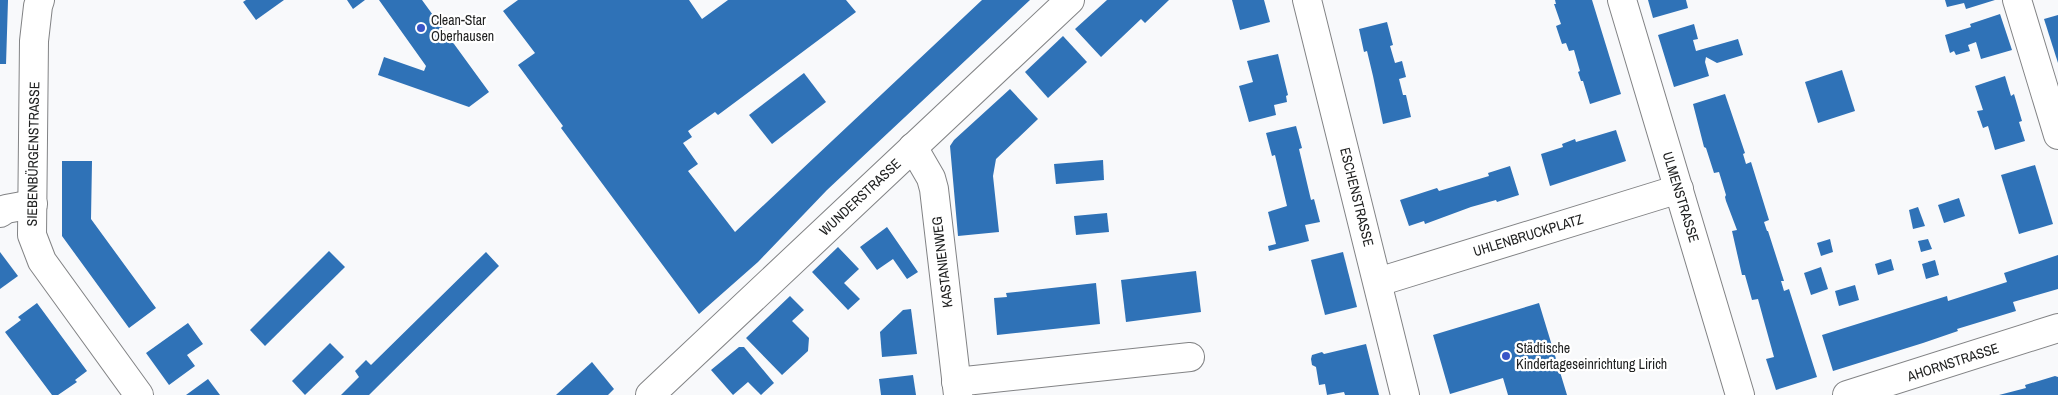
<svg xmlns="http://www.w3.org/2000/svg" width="2058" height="395" font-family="'Archivo Narrow',sans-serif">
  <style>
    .building { fill: #2f72b7 }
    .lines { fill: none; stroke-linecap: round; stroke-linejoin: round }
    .minor-casing { stroke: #828385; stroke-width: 30 }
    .minor { stroke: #fff; stroke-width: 28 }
    .poi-dot { fill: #3955c7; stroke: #fff; stroke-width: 2 }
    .labels { text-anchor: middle; stroke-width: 4.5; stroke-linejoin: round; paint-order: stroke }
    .poi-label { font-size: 14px; fill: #212222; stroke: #fff; text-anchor: start }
    .street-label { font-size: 14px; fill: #212222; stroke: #fff }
  </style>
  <rect width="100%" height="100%" fill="#f8f9fb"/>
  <!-- building -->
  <g class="building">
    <path d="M0,0H8L6,64H0Z"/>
    <path d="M246,0H284L256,20L243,2Z"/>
    <path d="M347,0H365L353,9Z"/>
    <path d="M379,0H422L489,92L469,107L378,75L384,57L424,71L426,66Z"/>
    <path d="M518,0H689L702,19L728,0H846L856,12L718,115L715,112L688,131L692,137L683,143L698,164L688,171L735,232L982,0H1030L827,190L758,262L699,314L561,128L563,126L518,65L535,53L503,11Z"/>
    <path d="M1107,0H1169L1145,23L1141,19L1101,57L1075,29Z"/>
    <path d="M1232,0H1264L1270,22L1240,30Z"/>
    <path d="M1555,0H1592L1621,94L1590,104L1583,81H1581L1578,72L1580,71L1574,50L1569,51L1566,43L1562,44L1556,26L1561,24L1554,4H1556Z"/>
    <path d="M1648,0H1686L1688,8L1653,18Z"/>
    <path d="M1945,0H1995L1966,9L1964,3L1947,7Z"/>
    <path d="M2000,14L2012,50L1981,59L1976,42L1968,45L1970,51L1956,55L1954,51L1950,53L1945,35L1971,27L1970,24Z"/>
    <path d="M2058,15V63L2044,19Z"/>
    <path d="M1387,22L1393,45L1390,46L1395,63L1402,61L1406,77L1399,79L1403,95H1406L1411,117L1383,124L1373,76L1367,51L1364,52L1359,29Z"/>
    <path d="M1694,24L1698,39L1693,40L1696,51L1738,39L1743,55L1717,63L1706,57L1705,62L1709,76L1674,87L1658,35Z"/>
    <path d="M1063,36L1087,62L1048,98L1025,72Z"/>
    <path d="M1278,54L1288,95L1286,96L1287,102L1274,105L1276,115L1249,122L1239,86L1253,82L1247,61Z"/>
    <path d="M1842,70L1855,111L1818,123L1805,82Z"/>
    <path d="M804,73L826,102L772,144L749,115Z"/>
    <path d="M2005,76L2011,96L2014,94L2022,121L2019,122L2025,141L1995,150L1988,126L1983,128L1977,111L1983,110L1975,86Z"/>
    <path d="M1010,89L1038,119L996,159L993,176L999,232L958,236L950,146L954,140Z"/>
    <path d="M1725,94L1745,153L1743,154L1746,164L1751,162L1769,220L1764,222L1767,231H1768L1784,281H1781L1784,291L1789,289L1817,377L1776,390L1766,359L1774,357L1764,321L1758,299L1752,300L1745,275H1742L1732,231L1737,230L1726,201L1725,197L1726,195L1719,172L1714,173L1706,148L1704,147L1693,104Z"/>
    <path d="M1296,126L1302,148L1299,149L1311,200L1314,199L1320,222L1305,225L1309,241L1269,251L1268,246L1276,244L1268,212L1287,206L1275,155L1272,156L1266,133Z"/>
    <path d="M1616,130L1626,161L1550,186L1541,154L1563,147L1562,144L1575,139L1576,142Z"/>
    <path d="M1103,160L1104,180L1056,184L1054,164Z"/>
    <path d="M62,161H92L91,219L156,308L129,328L62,236Z"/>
    <path d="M2035,165L2053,224L2019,234L2001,175Z"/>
    <path d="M1510,166L1519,195L1497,202L1496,200L1471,207L1425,224L1424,221L1409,226L1400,200L1437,188L1439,191L1489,176L1488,173Z"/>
    <path d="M1959,198L1965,216L1944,223L1938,205Z"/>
    <path d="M1918,207L1925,226L1913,229L1909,210Z"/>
    <path d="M1107,213L1109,232L1076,235L1074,216Z"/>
    <path d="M887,227L918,272L907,279L893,259L877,270L860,247Z"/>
    <path d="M1830,239L1833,252L1821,256L1817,243Z"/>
    <path d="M1928,239L1932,249L1921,252L1918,241Z"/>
    <path d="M838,247L859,269L844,283L860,299L848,310L812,272Z"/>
    <path d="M329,251L345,267L265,346L250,330Z"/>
    <path d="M0,252L18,276L0,289Z"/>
    <path d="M486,252L499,266L369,395H341L359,377L355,371L366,360L371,365Z"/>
    <path d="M1343,252L1357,307L1325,315L1311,260Z"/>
    <path d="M2058,255V289L2013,302L2016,311L1957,329L1958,331L1923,343L1833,371L1822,335L1947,296L1948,301L2007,282L2004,273Z"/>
    <path d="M1891,259L1894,270L1878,275L1875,264Z"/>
    <path d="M1935,260L1939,275L1926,279L1922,264Z"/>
    <path d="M1821,267L1828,289L1811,295L1804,273Z"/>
    <path d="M1196,271L1201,312L1126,322L1121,280Z"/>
    <path d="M1096,283L1100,324L997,335L994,298L1007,297L1006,293Z"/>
    <path d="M1855,285L1859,300L1839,306L1835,291Z"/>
    <path d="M790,296L804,310L792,321L809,338L808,351L782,375L746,338Z"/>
    <path d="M37,303L87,371L75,380L77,382L58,395H52L5,332L21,320L18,317Z"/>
    <path d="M1539,303L1567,395H1508L1503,378L1450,394L1433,335Z"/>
    <path d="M911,309L917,354L882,357L880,332L903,310Z"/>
    <path d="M188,323L203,344L187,355L195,366L169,385L146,353Z"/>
    <path d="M330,343L344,357L305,395L292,381Z"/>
    <path d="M1366,344L1379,395H1345L1344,392L1327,395L1325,384L1319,385L1316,367L1312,365L1311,359L1312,355L1322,352L1324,354Z"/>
    <path d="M739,347H744L774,383L761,395L748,382L733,395L711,370Z"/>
    <path d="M592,362L614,389L608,395H556Z"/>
    <path d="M913,375L916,395H881L879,379Z"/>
    <path d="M2055,376L2058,377V395H1999L2026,388L2025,385Z"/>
    <path d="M208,379L220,395H186Z"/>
  </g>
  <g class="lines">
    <!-- minor casing -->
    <g class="minor-casing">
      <g id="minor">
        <path d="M40,0L38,6L34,41L32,235L42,261L139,395"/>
        <path d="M1307,0L1405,395"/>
        <path d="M1622,0L1740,395"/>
        <path d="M2017,0L2058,135"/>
        <path d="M913,147L931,178L934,189L958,395"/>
        <path d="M0,213L6,209L33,204"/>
        <path d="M1378,282L1679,189"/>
        <path d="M956,382L1190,357"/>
        <path d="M650,395L1070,0"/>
        <path d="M1847,395L2058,328"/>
      </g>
    </g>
    <!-- minor -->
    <use href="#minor" class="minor"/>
  </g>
  <!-- markers -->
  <g class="poi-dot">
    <circle cx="421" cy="28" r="5"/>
    <circle cx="1506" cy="356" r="5"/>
  </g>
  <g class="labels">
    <!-- poi labels -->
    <g class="poi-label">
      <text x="431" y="25">Clean-Star<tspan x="431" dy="16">Oberhausen</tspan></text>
      <text x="1516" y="353">Städtische<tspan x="1516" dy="16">Kindertageseinrichtung Lirich</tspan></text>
    </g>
    <!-- street labels -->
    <g class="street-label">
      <text transform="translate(33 154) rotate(-89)" y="5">SIEBENBÜRGENSTRASSE</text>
      <text transform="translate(860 197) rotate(-43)" y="5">WUNDERSTRASSE</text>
      <text transform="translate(1357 197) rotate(76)" y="5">ESCHENSTRASSE</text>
      <text transform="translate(1681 197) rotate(73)" y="5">ULMENSTRASSE</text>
      <text transform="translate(1528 235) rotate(-17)" y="5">UHLENBRUCKPLATZ</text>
      <text transform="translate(942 262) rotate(-97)" y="5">KASTANIENWEG</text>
      <text transform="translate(1953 362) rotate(-18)" y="5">AHORNSTRASSE</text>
    </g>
  </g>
</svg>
